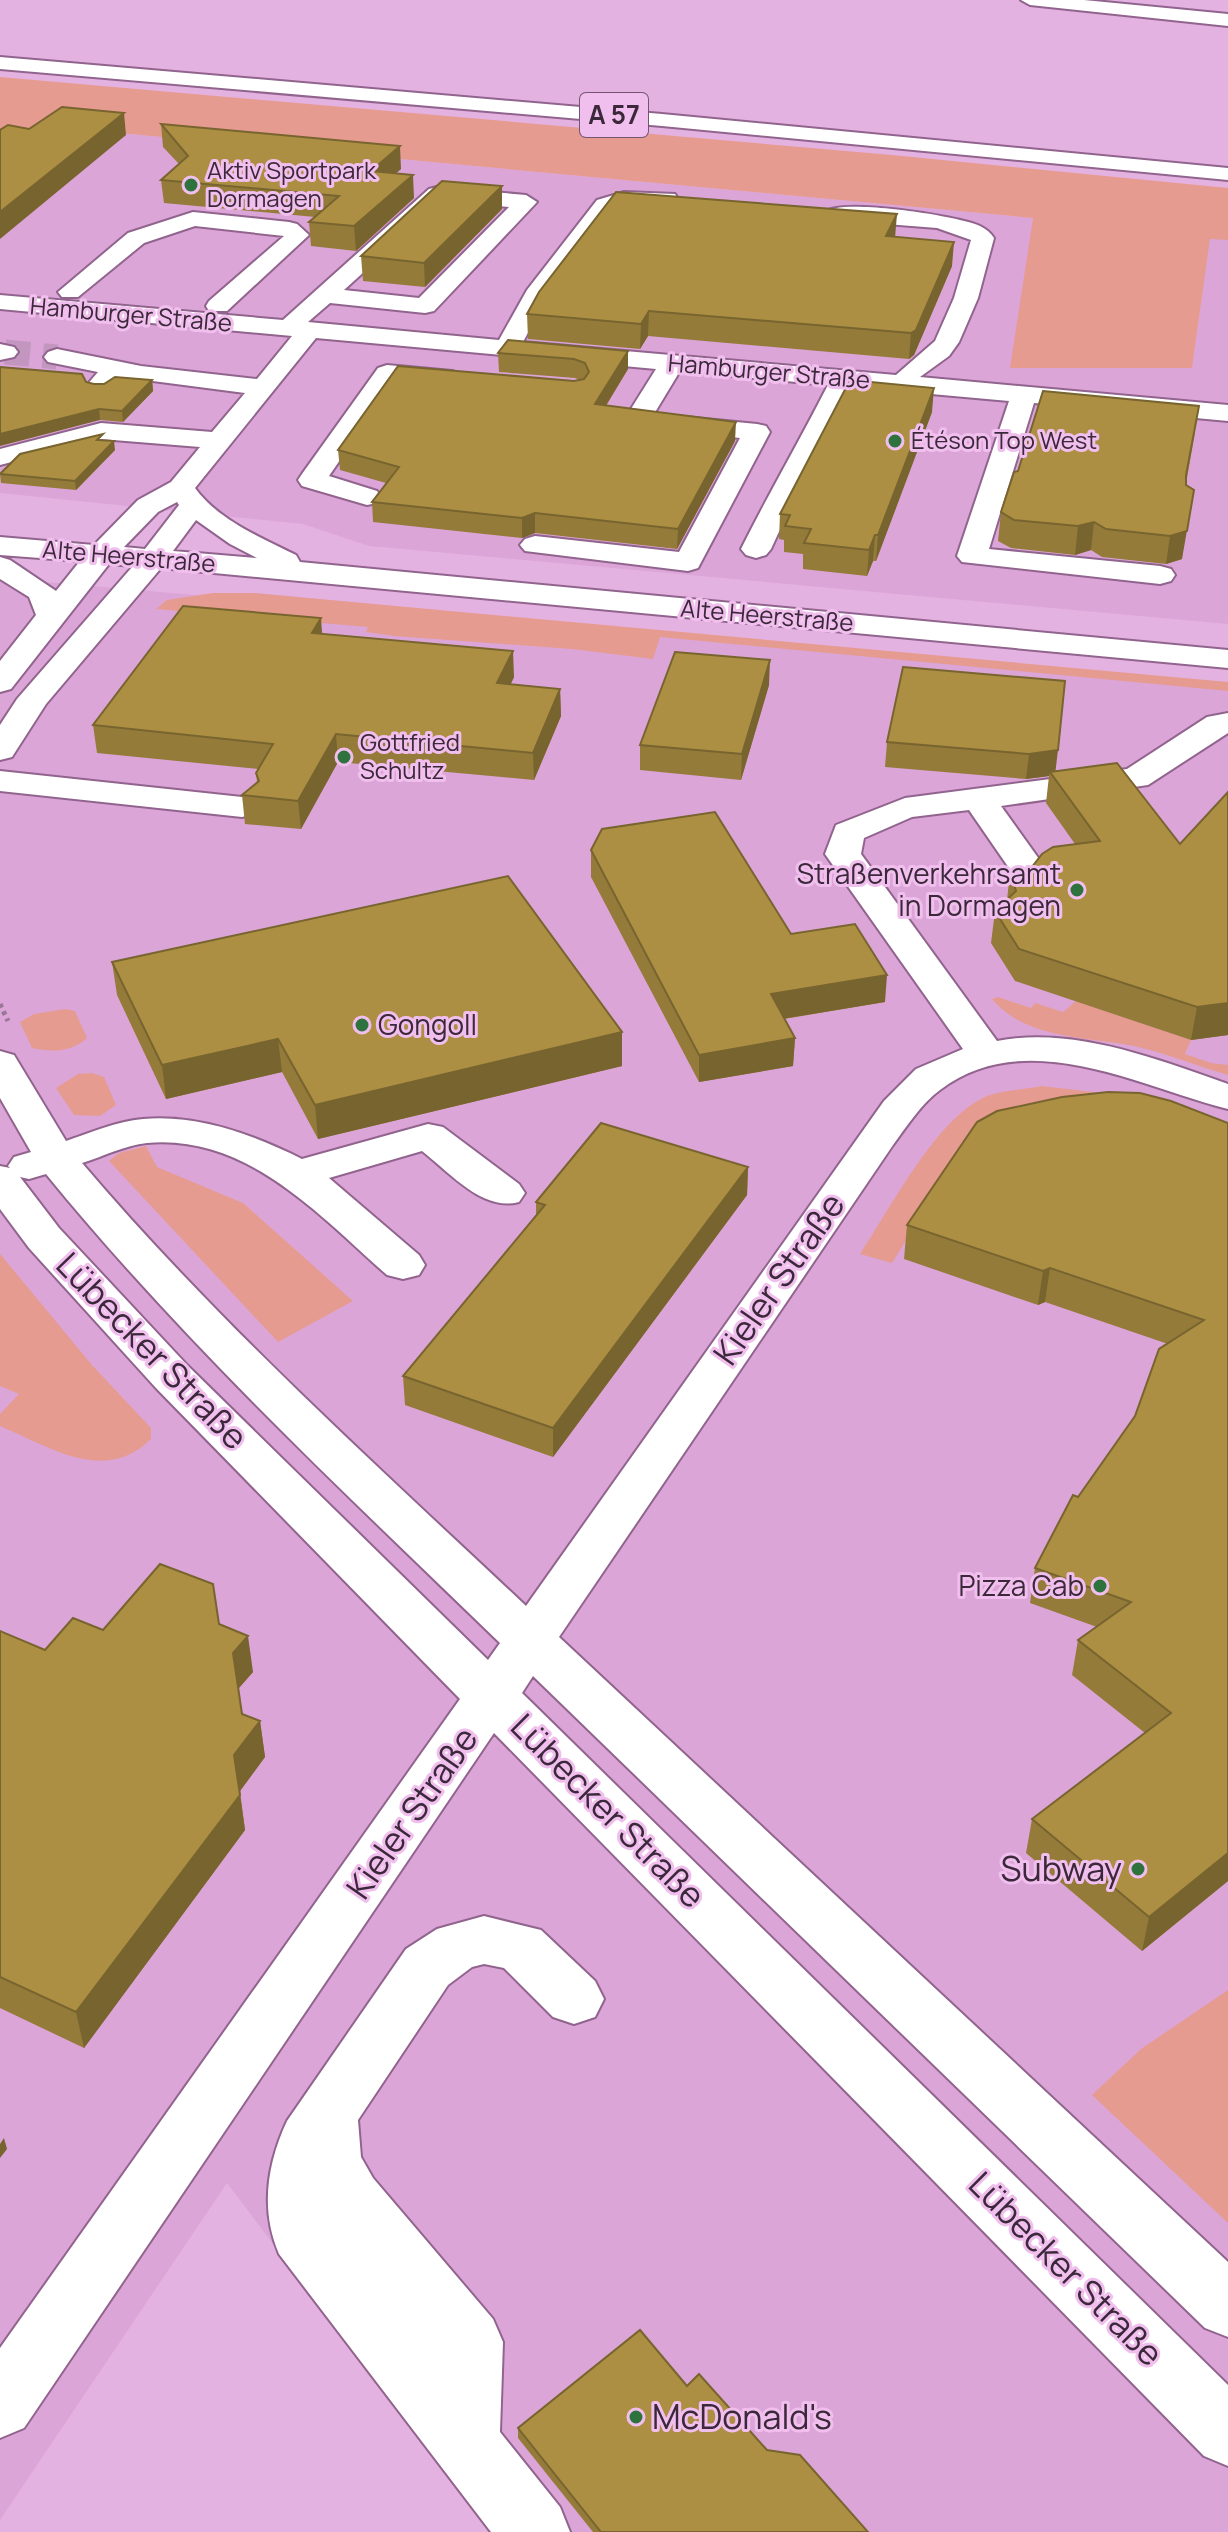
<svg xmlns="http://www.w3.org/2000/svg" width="1228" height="2532" font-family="Manrope,sans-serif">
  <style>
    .built { fill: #dca5d8 }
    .green { fill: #e69b90 }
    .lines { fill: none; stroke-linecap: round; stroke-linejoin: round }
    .minor-tunnel { stroke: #c296bf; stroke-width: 25; stroke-dasharray: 25 13; stroke-linecap: butt }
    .minor-casing { stroke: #91648e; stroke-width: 4 }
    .major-casing { stroke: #91648e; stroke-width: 4 }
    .highway-casing { stroke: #91648e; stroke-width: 4 }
    .path { stroke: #9b7798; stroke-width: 5; stroke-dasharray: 4 4; stroke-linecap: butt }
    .minor { fill: #fff; fill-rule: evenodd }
    .major { fill: #fff; fill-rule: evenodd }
    .highway { fill: #fff; fill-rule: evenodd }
    .wall { fill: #947b3a }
    .shaded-wall { fill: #78642f }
    .building { fill: #ac8f43; stroke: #78642f; stroke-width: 2 }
    .poi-dot { fill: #2e723e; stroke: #f1bfed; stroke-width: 3 }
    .labels { text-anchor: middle; stroke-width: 6; stroke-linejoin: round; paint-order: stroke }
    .far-poi-label { font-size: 24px; fill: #3b283a; stroke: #f1bfed; text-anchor: start }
    .far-street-label { font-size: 24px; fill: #3b283a; stroke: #f1bfed }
    .shield { fill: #f1bfed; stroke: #725570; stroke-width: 2 }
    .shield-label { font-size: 26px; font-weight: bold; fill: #3b283a }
    .poi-label { font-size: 28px; fill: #3b283a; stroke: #f1bfed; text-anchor: end }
    .near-street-label { font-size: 34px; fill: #3b283a; stroke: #f1bfed }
    .near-poi-label { font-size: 34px; fill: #3b283a; stroke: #f1bfed; text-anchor: end }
  </style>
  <rect width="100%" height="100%" fill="#e4b2e0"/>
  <!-- built -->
  <g class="built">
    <path d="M43,126L1034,218L1011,368H1192L1210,238L1228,240V624L369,546L303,524L0,493V146Z"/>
    <path d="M0,578L195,595L253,593L1228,684V2532H491L227,2183L0,2520Z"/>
  </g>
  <!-- green -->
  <g class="green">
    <path d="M0,77L892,155L1228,188V240L1210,239L1192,368H1010L1033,218L44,126L0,146Z"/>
    <path d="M213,593H254L1228,682V691L660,637L653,659L572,649L394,636L366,632L368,627L156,609L167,600Z"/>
    <path d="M998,997L1031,1008L1035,1003L1063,1012L1076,1001L1191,1040L1185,1054L1211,1063L1228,1065V1075C1197,1066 1166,1053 1134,1046C1087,1037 1025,1039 992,999Z"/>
    <path d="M65,1009L75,1011L87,1038C71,1053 51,1052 32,1048L20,1022L34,1014Z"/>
    <path d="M92,1073L104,1077L116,1105L100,1116L74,1115L56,1088L78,1074Z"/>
    <path d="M1042,1086L1102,1093L1155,1108L946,1176L892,1263L860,1254C890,1209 934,1123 981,1099C998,1090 1023,1090 1042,1086Z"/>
    <path d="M146,1146L157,1167L243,1203L353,1301L278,1342L109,1161L119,1153Z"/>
    <path d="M0,1254L92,1365L151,1428V1439C105,1485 50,1447 0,1426V1414L19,1394L0,1386Z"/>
    <path d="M1228,1990V2223L1092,2095L1141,2049Z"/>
  </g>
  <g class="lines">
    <!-- minor-tunnel -->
    <path class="minor-tunnel" d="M5,352L57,357"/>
    <!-- minor casing -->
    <g class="minor-casing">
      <g id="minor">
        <path d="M437,187L526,195L537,202L434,311L425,313L330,303L308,322L499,340L527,290L597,200L624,192L675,194L678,199L675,204L626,206L613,210L547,297L523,342L896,375L935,341L954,298L971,240L937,228L835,220L824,213C837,197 959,216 980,226C986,229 991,233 994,238L978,298L959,342L949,356L920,377L1228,405V421L1034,403L989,549L1160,566L1171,569L1175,575L1171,581L1160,584L962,562L957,556L1009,401L853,387C826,442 796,493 771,549L766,555L756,558L746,555L741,549C769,493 800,440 828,385L680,371L654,414L757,424L766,426L770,432L698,568L688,571L525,551L520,545L525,539L535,536L679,552L740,438L628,426L624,420L656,369L316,338L195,488C218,520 262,538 296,555L300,562L1228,650V668L161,568L46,704L12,757L0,760V725L17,699L133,566L109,564L11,689L0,692V661L36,615L29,597L0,579V557L10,560L56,591L80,561L0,555V537L94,545L138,500L171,482L200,447L101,439L0,465V449L101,423L212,432L245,393L122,377C112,389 105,395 90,391L86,386L98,372L48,362L44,357L48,352L57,349L141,366L257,379L292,336L0,309V295L283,320L429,189ZM442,201L509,207L419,298L344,290ZM177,502L179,505L145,549L124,547L158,512ZM196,520L230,544L257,558L173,551Z"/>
        <path d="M193,212L289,222L297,224L309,235L227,311H209L206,306L209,301L284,236L195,226L144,243L78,297H62L58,292L128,233Z"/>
        <path d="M0,344L14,347L18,352L14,357L0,360Z"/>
        <path d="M387,365L452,371L461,374L465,379L461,384L452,387L394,381L329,476L377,491L381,497L377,503L367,505L302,486L298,480L302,474L378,368Z"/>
        <path d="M1228,713V733L1148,785L1001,806L1049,873L1044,881L1031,884L1018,881L969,810L912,817L864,838L861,854L997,1041C1073,1026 1157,1059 1228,1084V1109C1140,1087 1026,1024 940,1090C921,1104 907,1126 893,1145L559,1637L1228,2262V2337L1205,2328L533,1676L522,1693L1228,2385V2466L1204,2456L494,1733L24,2428L0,2438V2348L460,1699L156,1388L29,1248L0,1209V1166L10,1168L8,1166L14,1157L31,1152L0,1098V1051L14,1055L66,1141C90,1133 117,1121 143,1119C198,1114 254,1135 302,1159L428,1124L443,1127L519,1184L525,1193L519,1202C483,1212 449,1172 422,1151L329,1178L419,1255L425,1265L419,1275L403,1279L387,1275C319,1215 247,1134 147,1143C125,1145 102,1157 82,1163C217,1322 374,1463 526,1606L884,1101L916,1069L963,1049L825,854L836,825L905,798L1127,769L1207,717ZM46,1174C184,1343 344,1492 500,1643L488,1660L188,1366L59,1228L20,1177L29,1179Z"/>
        <path d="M0,771L242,797L254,800L259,807L254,814L242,817L0,791Z"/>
        <path d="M484,1916L541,1930L595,1981L604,1999L595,2017L574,2024L553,2017L504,1968L484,1964L472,1967L448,1985L358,2120L361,2157L373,2178L493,2319L503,2342L500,2432L560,2507L570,2532H491L279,2254C260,2210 267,2164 287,2121L406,1949L437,1929Z"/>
      </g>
    </g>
    <!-- major casing -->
    <g class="major-casing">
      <path id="major" d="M1021,0H1084L1228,14V26L1030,5Z"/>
    </g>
    <!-- highway casing -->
    <g class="highway-casing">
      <path id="highway" d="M0,57L662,114L1228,168V180L662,126L0,69Z"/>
    </g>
    <!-- path -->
    <path class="path" d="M0,1004L8,1021"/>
    <!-- minor -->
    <use href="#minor" class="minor"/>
    <!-- major -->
    <use href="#major" class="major"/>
    <!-- highway -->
    <use href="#highway" class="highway"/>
  </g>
  <!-- wall -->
  <g class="wall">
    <path d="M161,124L401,169L396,173L414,198L356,251L311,246L309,222L315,217L164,203L161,180L179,164L163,147Z"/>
    <path d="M502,209L425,287L363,281L361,256Z"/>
    <path d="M895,237L952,266L914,355L909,359L648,336L640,349L528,339L527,314Z"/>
    <path d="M508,340L628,369L606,406L735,441L677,549L535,533L522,538L373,522L372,502L386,483L340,470L338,450L580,380L575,378L499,372L498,353Z"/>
    <path d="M152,380L153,391L123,422L100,420L86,382L94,384Z"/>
    <path d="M932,412L876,561H873L867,576L803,569V554L784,552V540L779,539L780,514Z"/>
    <path d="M1195,432L1186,484L1182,559L1166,564L1102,557L1091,550L1075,555L1011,548L998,541L1001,512Z"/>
    <path d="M104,440L115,450L76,490L1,483L0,474Z"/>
    <path d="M323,634L514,677L510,685L560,689L561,716L534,780L338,762L301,829L245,824L242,795L257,782L256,773L258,769L97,753L93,725Z"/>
    <path d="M903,667L1055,771L1180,844L1228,792V1035L1191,1040L1015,981L991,943L995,911L1007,900L1010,872H1028L1075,844L1046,803L1049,776L1026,779L885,767L887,742Z"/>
    <path d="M769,685L741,780L640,770V745Z"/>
    <path d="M591,850L791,934L885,1002L784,1019L795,1038L793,1066L699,1082L591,877Z"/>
    <path d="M112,962L622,1032V1066L318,1139L282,1072L166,1099L117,995Z"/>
    <path d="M1228,1123V1881L1142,1951L1026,1853L1032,1819L1145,1733L1072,1675L1078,1640L1097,1627L1030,1603L1035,1568L1078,1497L1135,1416L1168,1344L1045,1302L1038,1305L904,1259L907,1225Z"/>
    <path d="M748,1167L747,1195L553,1457L405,1405L403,1376L536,1216V1202Z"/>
    <path d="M219,1625L253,1672L238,1689L242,1714L260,1721L265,1757L240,1791L245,1830L84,2048L0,2008V1631L45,1650L103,1630Z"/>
    <path d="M687,2386L767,2450L868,2532H593L518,2438V2428Z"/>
  </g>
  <!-- shaded-wall -->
  <g class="shaded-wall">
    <path d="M124,113L126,135L0,239V212Z"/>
    <path d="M400,146L401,169L372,194L371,171Z"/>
    <path d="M413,175L414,198L356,251L354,226Z"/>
    <path d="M502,186V209L425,287L424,263Z"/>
    <path d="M897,214L895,238L886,236Z"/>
    <path d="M954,242L952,266L914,355L909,359L911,333Z"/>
    <path d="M649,311L648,336L640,349L641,324Z"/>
    <path d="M628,351V369L595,423V404Z"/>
    <path d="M152,380L153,391L123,422L122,411Z"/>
    <path d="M934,388L932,412L876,561L878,535Z"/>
    <path d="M99,409L100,420L0,446V434Z"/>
    <path d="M736,422L735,441L677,549L678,529Z"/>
    <path d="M114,441L115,450L76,490L75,481Z"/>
    <path d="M1194,490L1182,559L1166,564L1170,536Z"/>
    <path d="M535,513V533L522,538V518Z"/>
    <path d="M1094,522L1091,550L1075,555L1078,526Z"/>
    <path d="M875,535L873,561L867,576L869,550Z"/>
    <path d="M321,618L323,645L312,633Z"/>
    <path d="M513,651L514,677L498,711L497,683Z"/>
    <path d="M770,660L769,685L741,780L742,754Z"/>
    <path d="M560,689L561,716L534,780L533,753Z"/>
    <path d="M336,734L338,762L301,829L298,801Z"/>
    <path d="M1058,750L1055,775L1050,772L1049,776L1026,779L1029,754Z"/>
    <path d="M887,975L885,1002L769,1021L771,994Z"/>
    <path d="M1228,1003V1035L1191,1040L1197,1007Z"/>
    <path d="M622,1032V1066L318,1139L315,1105Z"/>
    <path d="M795,1038L793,1066L699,1082V1055Z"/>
    <path d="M278,1039L282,1072L166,1099L162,1065Z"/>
    <path d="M748,1167L747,1195L553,1457V1428Z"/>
    <path d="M1050,1268L1045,1302L1038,1305L1043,1271Z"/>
    <path d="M248,1636L253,1672L238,1689L233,1653Z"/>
    <path d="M260,1721L265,1757L240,1791L234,1755Z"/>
    <path d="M240,1795L245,1830L84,2048L76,2012Z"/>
    <path d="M1228,1853V1881L1142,1951L1149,1917Z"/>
    <path d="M4,2138L7,2149L0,2158V2144Z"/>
  </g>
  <!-- building -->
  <g class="building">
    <path d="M62,107L124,113L0,212V130L8,125L29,129Z"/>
    <path d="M161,124L400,146L371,171L413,175L354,226L309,222L339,196L161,180L188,156Z"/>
    <path d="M442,181L502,186L424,263L361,256Z"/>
    <path d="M616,192L897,214L886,236L954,242L916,330L911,333L649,311L641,324L527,314L539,292Z"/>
    <path d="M508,340L628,351L595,404L736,422L678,529L535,513L522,518L372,502L399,467L338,450L398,366L574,381L584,379L589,372L585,363L574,359L498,353Z"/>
    <path d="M0,367L82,374L86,382L94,384H104L115,377L152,380L122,411L99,409L0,434Z"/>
    <path d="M850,380L934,388L878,535H875L869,550L804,543L811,529L785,526L790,515L780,514Z"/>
    <path d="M1043,391L1199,406L1186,475V485L1194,490L1187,531L1170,536L1106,529L1094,522L1078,526L1014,520L1001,512L1014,472L1018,471Z"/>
    <path d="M103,434L97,440L114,441L75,481L0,474L20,454Z"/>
    <path d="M183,606L321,618L312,633L513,651L497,683L560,689L533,753L336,734L298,801L242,795L259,781L256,773L273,744L93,725Z"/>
    <path d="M675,652L770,660L742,754L640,745Z"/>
    <path d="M903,667L1065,681L1058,750L1029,754L887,742Z"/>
    <path d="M1117,763L1180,844L1228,792V1003L1197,1007L1019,949L995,911L1016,891L1010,872H1028L1042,854L1053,847L1100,841L1050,772Z"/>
    <path d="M715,812L791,934L855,924L887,975L771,994L795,1038L699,1055L591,850L602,829Z"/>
    <path d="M508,876L622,1032L315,1105L278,1039L162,1065L112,962Z"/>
    <path d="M1108,1092L1140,1093L1171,1101L1228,1123V1853L1149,1917L1032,1819L1171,1713L1078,1640L1131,1602L1035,1568L1073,1495L1078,1497L1135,1416L1159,1349L1204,1320L1050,1268L1043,1271L907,1225L977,1122L997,1111L1062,1097Z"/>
    <path d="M601,1123L748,1167L553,1428L403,1376L545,1205L536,1202Z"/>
    <path d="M160,1564L213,1584L219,1624L248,1636L233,1653L242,1714L260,1721L234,1755L240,1795L76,2012L0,1977V1631L45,1650L73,1618L103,1630Z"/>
    <path d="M640,2330L687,2386L699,2374L767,2450L800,2455L868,2532H601L518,2428Z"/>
  </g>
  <!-- markers -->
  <g class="poi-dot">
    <circle cx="191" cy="185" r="8"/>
    <circle cx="895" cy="441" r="8"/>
    <circle cx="344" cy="757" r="8"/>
    <circle cx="1077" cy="890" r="8"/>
    <circle cx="362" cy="1025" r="8"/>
    <circle cx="1100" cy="1586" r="8"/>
    <circle cx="1138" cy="1869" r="8"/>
    <circle cx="636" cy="2417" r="8"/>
  </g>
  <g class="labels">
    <!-- far-poi labels -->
    <g class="far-poi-label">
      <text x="207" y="179">Aktiv Sportpark<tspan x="207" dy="28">Dormagen</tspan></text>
      <text x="911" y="449">Étéson Top West</text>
      <text x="360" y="751">Gottfried<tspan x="360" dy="28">Schultz</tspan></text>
    </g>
    <!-- far-street labels -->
    <g class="far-street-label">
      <text transform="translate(131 315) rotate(5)" y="8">Hamburger Straße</text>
      <text transform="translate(769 372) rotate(5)" y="8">Hamburger Straße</text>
      <text transform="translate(129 557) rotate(5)" y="8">Alte Heerstraße</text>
      <text transform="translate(767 616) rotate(5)" y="8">Alte Heerstraße</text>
    </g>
    <!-- shield labels -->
    <rect class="shield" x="580" y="93" width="68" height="44" rx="6"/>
    <g class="shield-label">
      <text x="614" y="124">A 57</text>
    </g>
    <!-- poi labels -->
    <g class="poi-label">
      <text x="1061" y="884">Straßenverkehrsamt<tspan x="1061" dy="32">in Dormagen</tspan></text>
      <text x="378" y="1035" text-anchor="start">Gongoll</text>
      <text x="1084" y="1596">Pizza Cab</text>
    </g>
    <!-- near-street labels -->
    <g class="near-street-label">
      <text transform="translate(779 1279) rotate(-55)" y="12">Kieler Straße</text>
      <text transform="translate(152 1351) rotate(46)" y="12">Lübecker Straße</text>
      <text transform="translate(608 1811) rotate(45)" y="12">Lübecker Straße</text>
      <text transform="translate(412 1813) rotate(-55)" y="12">Kieler Straße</text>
      <text transform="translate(1066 2269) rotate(45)" y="12">Lübecker Straße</text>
    </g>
    <!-- near-poi labels -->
    <g class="near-poi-label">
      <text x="1122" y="1881">Subway</text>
      <text x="652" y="2429" text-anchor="start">McDonald's</text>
    </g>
  </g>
</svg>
